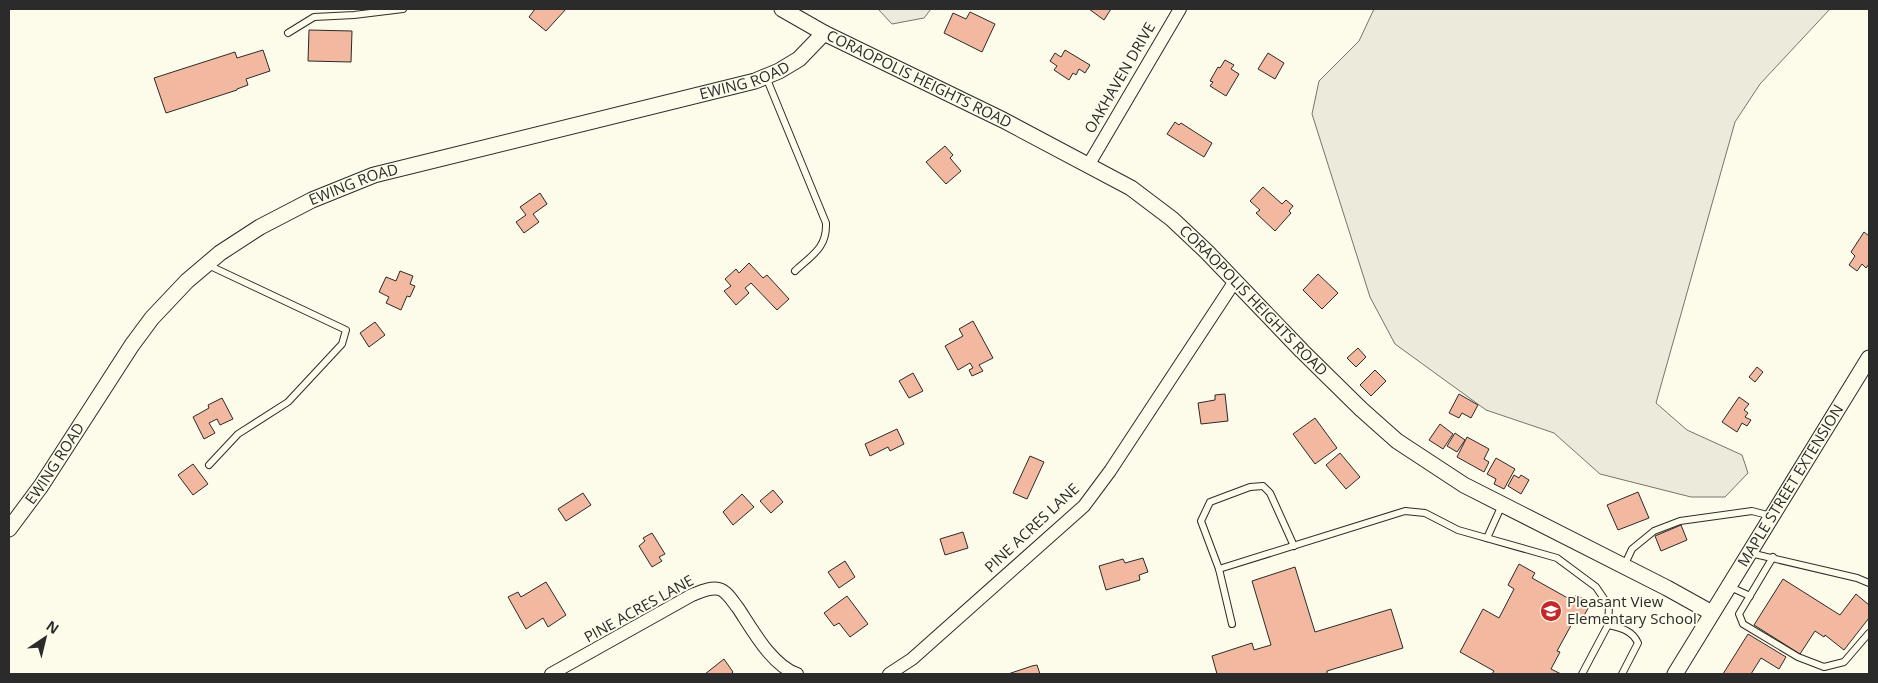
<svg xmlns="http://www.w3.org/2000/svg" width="1878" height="683" font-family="'Open Sans',sans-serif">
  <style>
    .green { fill: #ecebdb; stroke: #74746e }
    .building { fill: #f2b8a0; stroke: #2b2b2b }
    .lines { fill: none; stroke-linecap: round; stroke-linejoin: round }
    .service-casing { stroke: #2b2b2b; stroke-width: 8 }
    .minor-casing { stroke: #2b2b2b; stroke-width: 14 }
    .tertiary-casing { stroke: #2b2b2b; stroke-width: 17 }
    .service { stroke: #fdfbea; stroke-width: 6 }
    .minor { stroke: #fdfbea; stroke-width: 12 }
    .tertiary { stroke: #fdfbea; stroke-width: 15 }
    .labels { text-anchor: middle; stroke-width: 4; stroke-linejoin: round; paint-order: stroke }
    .street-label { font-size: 15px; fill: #2b2b2b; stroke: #fdfbea }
    .poi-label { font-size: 15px; fill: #2b2b2b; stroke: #fdfbea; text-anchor: start }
  </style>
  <rect width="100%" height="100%" fill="#fdfbea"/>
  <!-- green -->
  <g class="green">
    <path d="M878,9H931L924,18L892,24Z"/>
    <path d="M1374,9H1830L1760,84L1735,122L1656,403L1687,430L1742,455L1748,473L1725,497H1691L1600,474L1554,433L1486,410L1395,344L1370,297L1312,114L1319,81L1359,41Z"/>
  </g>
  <!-- building -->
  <g class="building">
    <path d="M535,9H566L546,31L529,17Z"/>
    <path d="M1089,9H1111L1104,20Z"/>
    <path d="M970,12L995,24L982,52L944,33L953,13L966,19Z"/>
    <path d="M309,30L352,31L351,62L308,61Z"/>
    <path d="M263,50L270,71L246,79L248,85L237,89V90L166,113L154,78L235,52L237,58Z"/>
    <path d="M1065,50L1090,65L1085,73L1079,69L1076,75L1073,73L1069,80L1054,70L1057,66L1050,61L1055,53L1061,57Z"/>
    <path d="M1268,53L1284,63L1275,79L1258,69Z"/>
    <path d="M1225,60L1234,65L1231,69L1239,74L1226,96L1210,86L1213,82L1210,81L1218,67L1220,68Z"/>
    <path d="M1175,122L1179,125L1181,123L1212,143L1204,157L1167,134Z"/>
    <path d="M945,146L953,155L950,158L961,171L946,184L926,162Z"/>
    <path d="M1263,187L1282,204L1286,200L1293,206L1289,211L1291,213L1275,231L1256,213L1260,210L1250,201Z"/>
    <path d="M540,193L547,204L533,214L539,222L524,233L516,222L526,215L520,207Z"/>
    <path d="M1864,232L1869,236V264L1866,268L1862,264L1857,271L1849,265L1855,256L1851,252Z"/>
    <path d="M749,263L763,278L767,275L789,299L777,310L751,283L745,288L749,293L736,305L724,291L731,286L725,279L736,269L739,273Z"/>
    <path d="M400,271L413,276L410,284L415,286L410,297L407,296L401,310L386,303L389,297L379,292L386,277L396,281Z"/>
    <path d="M1318,274L1338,293L1322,309L1303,290Z"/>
    <path d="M973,321L993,358L979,365L983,371L972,376L969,370L973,368L970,363L958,370L945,346L963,336L959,329Z"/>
    <path d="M375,322L385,335L369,347L360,333Z"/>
    <path d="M1358,348L1366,357L1356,367L1347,358Z"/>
    <path d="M1757,367L1763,372L1755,382L1749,377Z"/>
    <path d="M1375,370L1386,381L1371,396L1360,385Z"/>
    <path d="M913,373L923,391L909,398L899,381Z"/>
    <path d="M1225,394L1228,421L1201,424L1198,403L1215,400V395Z"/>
    <path d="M1459,394L1478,405L1471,418L1462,413L1459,418L1449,413Z"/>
    <path d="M1739,397L1749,404L1744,410L1748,413L1745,417L1751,420L1747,426L1742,423L1737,432L1722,422Z"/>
    <path d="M222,398L233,419L220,425L217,419L209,423L215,433L204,439L193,417L209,408L208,405Z"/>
    <path d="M1315,418L1337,448L1315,464L1293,434Z"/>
    <path d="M1440,424L1453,434L1443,449L1429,440Z"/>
    <path d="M897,429L904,444L890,451L888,447L870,456L865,444Z"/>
    <path d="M1455,433L1465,440L1457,452L1447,446Z"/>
    <path d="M1467,437L1489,449L1484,459L1489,462L1484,472L1457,457Z"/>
    <path d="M1340,453L1360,477L1346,489L1326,465Z"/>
    <path d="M1030,456L1044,462L1027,499L1013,493Z"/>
    <path d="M1496,458L1515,469L1504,489L1494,484L1496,479L1487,474Z"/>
    <path d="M193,464L208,484L193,495L178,475Z"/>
    <path d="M1514,475L1519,478L1521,475L1529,480L1521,494L1508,486Z"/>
    <path d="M773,490L783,502L771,513L760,501Z"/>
    <path d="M1638,492L1649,518L1618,530L1607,505Z"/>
    <path d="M583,493L591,505L566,521L558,509Z"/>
    <path d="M742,494L754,507L733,525L723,512Z"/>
    <path d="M1681,525L1687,540L1661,551L1655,536Z"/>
    <path d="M963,532L968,548L945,555L940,539Z"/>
    <path d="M652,533L665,554L659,557L662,561L652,567L639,546L645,541L643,538Z"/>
    <path d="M1143,558L1148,572L1139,575L1140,580L1106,590L1099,566L1123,559L1125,563Z"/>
    <path d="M845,561L855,577L839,588L828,572Z"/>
    <path d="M1519,564L1535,573L1532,578L1573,601L1576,595L1591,603L1580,623L1574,620L1557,651L1560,652L1551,669L1561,674H1492L1494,671L1460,652L1483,609L1499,618L1514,589L1508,585Z"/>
    <path d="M1295,567L1315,632L1391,609L1403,648L1327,671V674H1217L1212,656L1252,643L1254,650L1271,645L1252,581Z"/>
    <path d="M1783,579L1840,615L1856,594L1869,605V618L1844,650L1825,635L1824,637L1815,631L1800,654L1754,625Z"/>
    <path d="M546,582L566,615L548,627L543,618L526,629L508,597L518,592L521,597Z"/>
    <path d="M847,596L868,624L850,637L839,623L834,626L824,613Z"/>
    <path d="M1748,634L1786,657L1779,669L1761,658L1751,674H1723Z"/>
    <path d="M724,659L733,672L731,674H705Z"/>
    <path d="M1037,665L1040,674H1008L1032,666Z"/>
  </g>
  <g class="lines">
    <!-- service casing -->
    <g class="service-casing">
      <g id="service">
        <path d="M288,33L314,17L354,15L403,9"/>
        <path d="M766,77L826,223C827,248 812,255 795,271"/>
        <path d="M208,265L346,330L342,344L288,402L238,434L209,465"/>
        <path d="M1487,538L1502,505"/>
        <path d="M1750,553L1857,578L1869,583"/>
        <path d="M1773,557L1739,614L1743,624L1798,657L1824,667L1844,662L1869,633"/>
        <path d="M1624,566L1632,549L1654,531L1680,521L1752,511L1771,516"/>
        <path d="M1219,569L1405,511L1425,513L1458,530L1557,558L1596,587L1609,606L1608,625L1582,674"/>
        <path d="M1728,586L1750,596"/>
        <path d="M1232,624L1219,569L1201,521L1210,502L1250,487L1263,486L1270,493L1294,546"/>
        <path d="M1608,625C1621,628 1632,630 1638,643L1622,674"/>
      </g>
    </g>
    <!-- minor casing -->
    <g class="minor-casing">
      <g id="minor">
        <path d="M1089,164L1180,9"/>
        <path d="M551,674L692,595C700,592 710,587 719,589C727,591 733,602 738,608C752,629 772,666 797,674"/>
        <path d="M889,674L912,659L1084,506L1110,471L1235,281"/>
      </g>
    </g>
    <!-- tertiary casing -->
    <g class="tertiary-casing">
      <g id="tertiary">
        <path id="s1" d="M782,9L824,33L1003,120L1131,188L1172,219L1207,252L1302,351L1361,409L1397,441L1464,485L1667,588L1712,613"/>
        <path id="s2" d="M9,529L41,486L132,345L152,318L187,281L220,253L260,227L312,200L374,175L755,81L779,71L799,59L824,33"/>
        <path id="s3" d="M1675,674L1869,358"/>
      </g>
    </g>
    <!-- service -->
    <use href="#service" class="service"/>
    <!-- minor -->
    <use href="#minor" class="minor"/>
    <!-- tertiary -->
    <use href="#tertiary" class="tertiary"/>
  </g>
  <!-- icons -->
  <defs>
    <g id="school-disc" transform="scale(1.125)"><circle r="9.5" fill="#c62828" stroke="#fdfbea"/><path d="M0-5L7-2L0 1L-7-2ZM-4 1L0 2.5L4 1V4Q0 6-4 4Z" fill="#fff"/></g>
  </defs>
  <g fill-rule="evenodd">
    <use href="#school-disc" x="1551" y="611"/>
  </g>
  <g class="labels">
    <!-- street labels -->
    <g class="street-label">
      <text transform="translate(1120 78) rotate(-60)" y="5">OAKHAVEN DRIVE</text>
      <text dy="5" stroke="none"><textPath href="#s2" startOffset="905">EWING ROAD</textPath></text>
      <text dy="5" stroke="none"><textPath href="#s1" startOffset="154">CORAOPOLIS HEIGHTS ROAD</textPath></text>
      <text dy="5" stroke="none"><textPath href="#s2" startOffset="500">EWING ROAD</textPath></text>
      <text dy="5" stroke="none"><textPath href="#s1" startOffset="559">CORAOPOLIS HEIGHTS ROAD</textPath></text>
      <text dy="5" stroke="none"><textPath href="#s2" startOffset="80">EWING ROAD</textPath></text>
      <text dy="5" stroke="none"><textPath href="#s3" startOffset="221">MAPLE STREET EXTENSION</textPath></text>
      <text transform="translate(1032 528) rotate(-43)" y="5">PINE ACRES LANE</text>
      <text transform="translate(639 609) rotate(-29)" y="5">PINE ACRES LANE</text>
    </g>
    <!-- poi labels -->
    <g class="poi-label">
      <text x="1567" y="607">Pleasant View<tspan x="1567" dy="17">Elementary School</tspan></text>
    </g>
  </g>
  <!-- border -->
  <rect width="1878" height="683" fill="none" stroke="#2b2b2b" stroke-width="20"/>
  <!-- north arrow -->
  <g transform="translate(45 638) rotate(35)" stroke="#fdfbea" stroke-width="4" paint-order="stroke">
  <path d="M0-4L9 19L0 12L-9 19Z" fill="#2b2b2b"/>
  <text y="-8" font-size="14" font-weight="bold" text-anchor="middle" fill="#2b2b2b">N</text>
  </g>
</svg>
